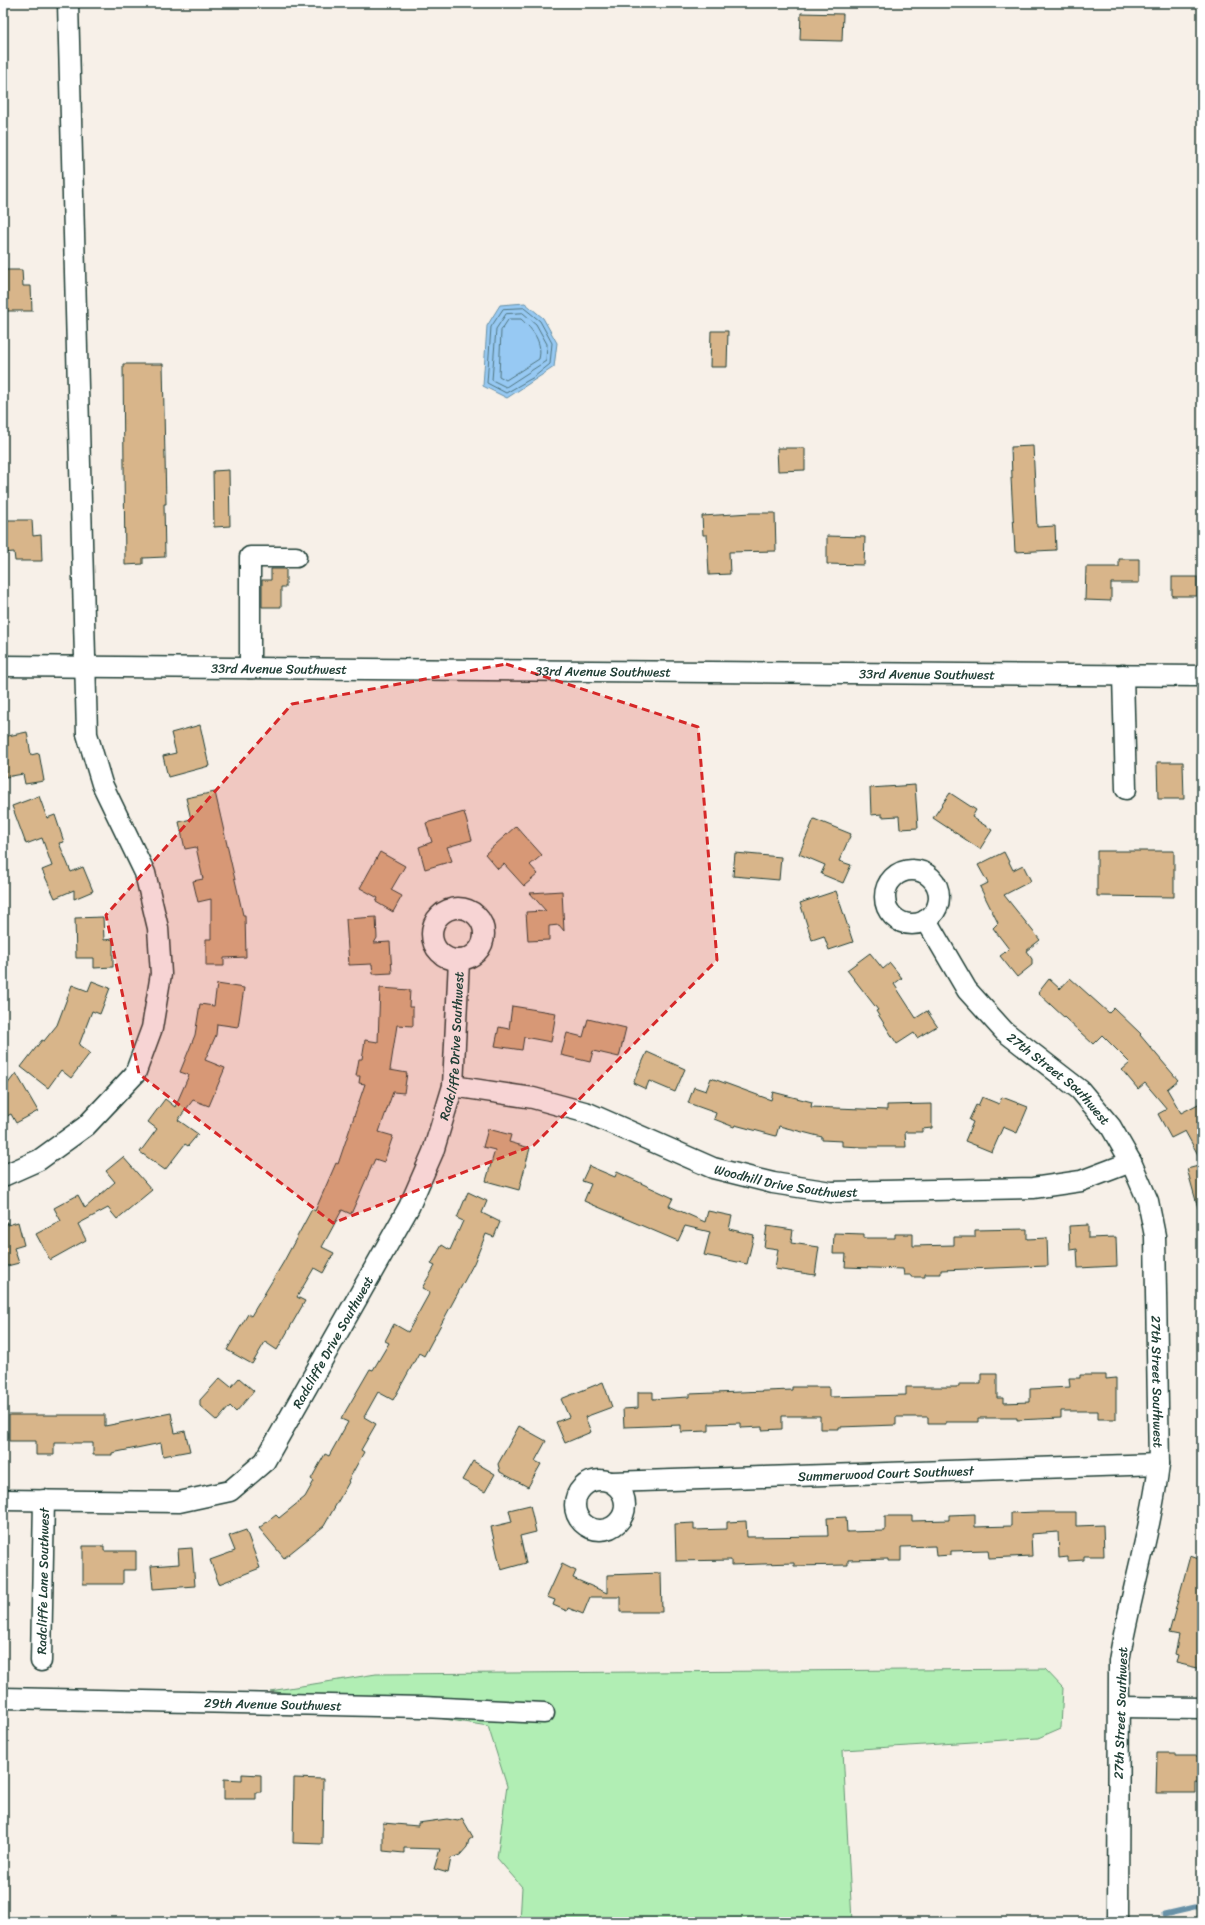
<svg xmlns="http://www.w3.org/2000/svg" width="1205" height="1925" font-family="Sriracha,sans-serif">
  <style>
    .green { fill: #b1eeb4; stroke: #689674 }
    .water { fill: #97c9f3; stroke: #6791a7 }
    .lines { fill: none; stroke-linecap: round; stroke-linejoin: round }
    .shore { stroke: #4f7580; stroke-width: 1 }
    .stream { stroke: #6791a7; stroke-width: 5 }
    .building { fill: #d8b58a; stroke: #1f3d34 }
    .minor-casing { stroke: #1f3d34; stroke-width: 23 }
    .minor { stroke: #fff; stroke-width: 20 }
    .marked { fill: #d62828; fill-opacity: 0.2; stroke: #d62828; stroke-width: 3; stroke-dasharray: 8 5; stroke-linejoin: round }
    .labels { text-anchor: middle; stroke-width: 3.5; stroke-linejoin: round; paint-order: stroke }
    .street-label { font-size: 13px; fill: #1f3d34; stroke: #fff }
  </style>
  <rect width="100%" height="100%" fill="#f7f0e8"/>
  <filter id="ink" filterUnits="userSpaceOnUse"><feTurbulence type="fractalNoise" baseFrequency=".025" numOctaves="2"/><feDisplacementMap in="SourceGraphic" scale="8" xChannelSelector="R" yChannelSelector="G"/><feConvolveMatrix kernelMatrix="1 2 1 2 8 2 1 2 1" color-interpolation-filters="sRGB"/></filter>
  <g filter="url(#ink)">
    <!-- green -->
    <path class="green" d="M1045,1669L1063,1688L1061,1728L1038,1738L843,1750L852,1922H520L522,1887L497,1858L507,1786L488,1726L270,1691L376,1674Z"/>
    <!-- water -->
    <path class="water" d="M525,303L543,318L557,343L554,367L507,398L483,386L487,326L500,305Z"/>
    <g class="lines">
      <!-- shore -->
      <g class="shore">
        <path d="M524,308L540,321L552,343L550,364L534,377L506,393L487,383L491,327L503,309Z"/>
        <path d="M523,313L536,324L547,344L546,361L506,387L492,380L496,329L506,314Z"/>
        <path d="M509,319H521C533,330 543,342 539,359L506,380L499,376L501,331Z"/>
      </g>
      <!-- stream -->
      <path class="stream" d="M1164,1914L1194,1907H1202"/>
    </g>
    <!-- building -->
    <g class="building">
      <path d="M801,13L843,14L842,41L800,40Z"/>
      <path d="M3,270H22L23,286H31L32,311H4Z"/>
      <path d="M711,331H728L727,367H710Z"/>
      <path d="M123,364H163L166,504H164L165,557L143,558V564L125,565Z"/>
      <path d="M1033,446L1037,527L1055,526L1056,550L1015,552L1011,478H1012L1011,447Z"/>
      <path d="M777,448H805V470L778,471Z"/>
      <path d="M229,470L230,526L214,527L213,471Z"/>
      <path d="M751,513H775L776,551L729,552L730,574L709,575L707,535H703L702,516Z"/>
      <path d="M3,520H32L33,536L41,535L42,561H15L14,552L3,553Z"/>
      <path d="M827,536L865,537L864,565L827,564Z"/>
      <path d="M1119,559H1139V583H1111V601L1085,600L1086,567H1119Z"/>
      <path d="M271,569H286V587H281V607H262V580H271Z"/>
      <rect x="1172" y="577" width="25" height="19"/>
      <path d="M200,725L209,766L168,777L163,756L176,753L171,733Z"/>
      <path d="M27,732L31,755L39,753L44,781L25,784L23,774L6,777L3,760V737Z"/>
      <path d="M1157,762H1183L1184,799H1158Z"/>
      <path d="M915,785L918,828L900,829L899,816L882,817V814L871,815L870,788Z"/>
      <path d="M215,792L243,915H245L246,957L224,958V966H206V939H211V899L198,902L193,881L203,879L196,847L185,849L179,822L191,819L186,798Z"/>
      <path d="M950,793L976,810L972,817L992,830L980,849L933,818Z"/>
      <path d="M39,796L47,818L55,815L64,842L59,843L71,872L83,867L93,891L74,899V890L55,898L42,870L52,866L42,838L26,844L12,806Z"/>
      <path d="M464,812L472,840L447,847L452,861L425,869L419,847L432,842L426,823Z"/>
      <path d="M814,819L851,834L839,861L851,865L843,883L821,874L825,865L799,854Z"/>
      <path d="M516,826L542,855L530,865L538,874L524,886L504,864L498,869L485,854Z"/>
      <path d="M1097,851H1174V897L1097,896Z"/>
      <path d="M380,852L405,866L391,890L402,896L393,912L376,902L378,898L360,888Z"/>
      <path d="M1004,852L1013,870L1023,865L1031,881L1004,895L1040,940L1026,951L1032,959V965L1017,977L1000,956L1009,949L993,928L998,923L980,887L988,883L978,865Z"/>
      <path d="M735,853L781,857L779,880L733,876Z"/>
      <path d="M562,891L564,931L559,925L549,926V940L528,941L526,912L546,911L530,893Z"/>
      <path d="M836,891L853,942L829,950L824,936L812,940L800,903Z"/>
      <path d="M103,917L104,940L113,939V967L94,968V958H76L75,918Z"/>
      <path d="M376,917L377,938L374,943L390,942L392,973L373,974L372,964L349,965L346,919Z"/>
      <path d="M870,953L883,969L890,963L902,978L894,984L916,1018L927,1011L937,1026L917,1038L914,1033L897,1044L876,1011L878,1010L847,970Z"/>
      <path d="M1070,978L1109,1013L1114,1008L1141,1034L1140,1035L1178,1080L1167,1089L1181,1113L1202,1102V1162L1185,1131L1171,1138L1158,1114L1167,1109L1145,1083L1138,1089L1122,1070L1130,1063L1102,1035L1093,1044L1038,993L1049,979L1060,989Z"/>
      <path d="M92,981L110,988L100,1014L92,1011L79,1045L90,1053L71,1078L61,1070L48,1088L21,1067L42,1040L44,1041L57,1025L72,985L88,991Z"/>
      <path d="M217,984L244,988L238,1027L217,1024L216,1035L205,1060L225,1068L209,1106L193,1100L178,1120L198,1134L188,1146L185,1144L165,1170L140,1152L157,1129L148,1122L165,1099L175,1107L189,1075L180,1072L195,1035L200,1004L214,1006Z"/>
      <path d="M380,988L410,990L409,1007H413V1026L397,1025L390,1070L407,1073L404,1093L393,1092L379,1132L393,1136L384,1162L375,1159L351,1214L342,1210L322,1247L334,1253L323,1273L314,1268L297,1297L305,1301L277,1350L265,1342L252,1364L227,1350L248,1314L251,1316L283,1263L312,1209L315,1211L336,1163L338,1164L365,1084L359,1083L360,1076H356L359,1059H362L365,1040L378,1042Z"/>
      <path d="M512,1006L556,1013L551,1042L524,1037L522,1050L495,1046L499,1027L509,1029Z"/>
      <path d="M588,1019L626,1028L619,1057L593,1051L590,1062L561,1055L567,1033L583,1037Z"/>
      <path d="M647,1052L685,1069L675,1092L649,1081L646,1089L633,1083Z"/>
      <path d="M16,1073L38,1111L16,1123L11,1114L3,1118V1090Z"/>
      <path d="M711,1078L771,1100L773,1092L812,1102L811,1107L887,1110V1105L932,1104V1128L922,1129V1132H905L906,1147H862L842,1146V1141L822,1140V1137L779,1126L776,1136L735,1125L734,1127L714,1119L716,1113L688,1103L694,1087L706,1091Z"/>
      <path d="M982,1097L999,1104L1002,1097L1028,1107L1017,1133L1003,1127L992,1152L965,1141L973,1122L969,1120L976,1105L978,1106Z"/>
      <path d="M488,1129L511,1135L509,1142L530,1148L519,1190L486,1181L495,1150L483,1147Z"/>
      <path d="M123,1157L152,1190L117,1219L108,1208L78,1224L86,1240L50,1260L36,1234L61,1221L54,1208L78,1195L85,1208L115,1182L106,1171Z"/>
      <path d="M1202,1165V1207L1198,1208L1187,1169Z"/>
      <path d="M589,1166L615,1177L617,1172L673,1198L669,1206L705,1222L708,1211L732,1216L729,1229L754,1235L747,1264L704,1255L710,1232L685,1226L678,1241L584,1201L591,1184L582,1181Z"/>
      <path d="M468,1192L487,1201L482,1213L500,1222L494,1237L486,1234L474,1263L424,1356L419,1353L393,1400L378,1392L364,1417L376,1424L361,1450L364,1452L348,1481L349,1482L324,1526L284,1558L259,1528L276,1515L279,1518L305,1497L314,1481L311,1479L325,1454L329,1456L348,1422L341,1419L370,1369L373,1370L389,1343L385,1341L394,1324L408,1332L430,1292L422,1288L435,1266L431,1264L442,1245L450,1250L463,1221L457,1218Z"/>
      <path d="M3,1222H7L8,1225L18,1222L24,1245L14,1248L19,1263L3,1267Z"/>
      <path d="M1088,1225V1238L1116,1237L1117,1266L1078,1268L1077,1249L1070,1250L1069,1226Z"/>
      <path d="M767,1226L793,1230L791,1243L819,1247L815,1275L775,1269L778,1249L764,1247Z"/>
      <path d="M1027,1229V1239L1047,1238L1048,1266L941,1270V1274H925V1277H911V1275H904L903,1269L845,1267L846,1254H833L834,1233L864,1234V1238H895V1234H913V1246L954,1245V1237H975V1230Z"/>
      <path d="M981,1374H997V1398H1003V1403L1030,1402V1389L1070,1387L1069,1378H1080V1375H1106V1379L1116,1378V1419H1098V1411H1061V1418L1017,1420V1418H978V1422H946V1424H928V1417H896V1425L839,1427V1429H820V1416H782V1429L762,1430V1427L741,1428V1423L709,1424V1431L681,1432V1425L624,1427L623,1409L638,1408V1392H653V1399L689,1397V1394L792,1390V1387H829V1397L906,1395V1387H959V1384H981Z"/>
      <path d="M220,1378L231,1387L239,1378L254,1391L236,1412L230,1406L217,1421L200,1406V1400Z"/>
      <path d="M603,1382L612,1407L585,1417L591,1432L565,1443L556,1422L569,1417L561,1399Z"/>
      <path d="M171,1413L175,1433L185,1431L190,1451L163,1456L161,1443L112,1453V1455H93V1443H54V1455H36V1441H9V1415H105V1426Z"/>
      <path d="M519,1426L546,1441L535,1461L541,1464L528,1487L500,1472L498,1464Z"/>
      <path d="M473,1461L495,1474L485,1492L462,1480Z"/>
      <path d="M530,1505L536,1532L520,1536L526,1563L501,1570L491,1527L512,1522L509,1510Z"/>
      <path d="M1037,1512H1076V1526L1103,1525L1104,1556H1084V1560L1068,1561V1557L1059,1558L1058,1532L1031,1534L1032,1556L989,1558L988,1550L951,1551V1555L936,1556L935,1546L901,1547V1561H888V1559L848,1560V1565L794,1566V1563L731,1565V1560L676,1561L675,1524L694,1523V1530L727,1529V1522L746,1521L747,1537L828,1536L827,1518L846,1517L847,1532L885,1531V1516H912V1521L949,1520V1515L975,1514V1527L1011,1526V1513Z"/>
      <path d="M246,1530L260,1568L219,1584L210,1560L235,1551L229,1536Z"/>
      <path d="M83,1546H104V1551H136V1570H123V1584H83Z"/>
      <path d="M192,1548L195,1586L153,1589L151,1566L179,1564L178,1549Z"/>
      <path d="M1190,1556L1202,1560V1669L1176,1663L1178,1655L1175,1654L1179,1635L1169,1633Z"/>
      <path d="M562,1564L576,1571L573,1578L607,1593V1575L661,1573L662,1612H620V1597H590L583,1614L568,1608L567,1611L553,1605L555,1600L547,1597Z"/>
      <path d="M1157,1753H1176V1756H1202V1783L1195,1782V1793H1156Z"/>
      <path d="M242,1774L261,1775V1792H256V1799H224V1779L242,1780Z"/>
      <path d="M294,1778L323,1779L322,1844L293,1843Z"/>
      <path d="M462,1818L473,1837L469,1840L467,1847L460,1855L451,1858L448,1873L434,1869L440,1849L404,1848V1853L383,1851V1823L418,1826V1823L447,1819L458,1821Z"/>
    </g>
    <g class="lines">
      <!-- minor casing -->
      <g class="minor-casing">
        <g id="minor">
          <path id="s1" d="M3,666L1202,676"/>
          <path d="M250,668V557H296"/>
          <path d="M1123,675L1126,789"/>
          <circle cx="912" cy="897" r="27"/>
          <circle cx="458" cy="934" r="26"/>
          <path id="s2" d="M926,920L967,990L1004,1031L1080,1090L1111,1127L1131,1162L1148,1201L1155,1236L1159,1464C1151,1531 1130,1595 1119,1661L1118,1922"/>
          <path id="s3" d="M453,1086L533,1098L588,1113L713,1168L773,1183L831,1192L1033,1188L1081,1181L1131,1162"/>
          <path d="M3,1176L39,1160L86,1126L135,1074L152,1028L161,974L158,928L145,873L102,784L87,734L68,3"/>
          <circle cx="600" cy="1505" r="25"/>
          <path id="s4" d="M612,1482L1159,1464"/>
          <path id="s5" d="M3,1500L179,1502L230,1491L265,1461L409,1207L433,1152L453,1086L459,960"/>
          <path id="s6" d="M41,1661L44,1500"/>
          <path id="s7" d="M3,1698L423,1707L544,1713"/>
          <path d="M1120,1707L1202,1708"/>
        </g>
      </g>
      <!-- minor -->
      <use href="#minor" class="minor"/>
    </g>
  </g>
  <!-- marked area -->
  <path class="marked" d="M506,664L698,727L717,960L534,1145L333,1223L139,1074L106,915L292,704Z"/>
  <g class="labels">
    <!-- street labels -->
    <g class="street-label">
      <text dy="5" stroke="none"><textPath href="#s1" startOffset="276">33rd Avenue Southwest</textPath></text>
      <text dy="5" stroke="none"><textPath href="#s1" startOffset="600">33rd Avenue Southwest</textPath></text>
      <text dy="5" stroke="none"><textPath href="#s1" startOffset="924">33rd Avenue Southwest</textPath></text>
      <text dy="5" stroke="none"><textPath href="#s5" startOffset="735">Radcliffe Drive Southwest</textPath></text>
      <text dy="5" stroke="none"><textPath href="#s2" startOffset="209">27th Street Southwest</textPath></text>
      <text dy="5" stroke="none"><textPath href="#s3" startOffset="349">Woodhill Drive Southwest</textPath></text>
      <text dy="5" stroke="none"><textPath href="#s5" startOffset="411">Radcliffe Drive Southwest</textPath></text>
      <text dy="5" stroke="none"><textPath href="#s2" startOffset="545">27th Street Southwest</textPath></text>
      <text dy="5" stroke="none"><textPath href="#s4" startOffset="274">Summerwood Court Southwest</textPath></text>
      <text dy="5" stroke="none"><textPath href="#s6" startOffset="80">Radcliffe Lane Southwest</textPath></text>
      <text dy="5" stroke="none"><textPath href="#s7" startOffset="270">29th Avenue Southwest</textPath></text>
      <text transform="translate(1120 1713) rotate(-88)" y="5">27th Street Southwest</text>
    </g>
  </g>
  <!-- margin -->
  <rect width="1205" height="1925" fill="none" stroke="#fff" stroke-width="16"/>
  <rect x="8" y="8" width="1189" height="1909" fill="none" stroke="#1f3d34" stroke-width="1.5" filter="url(#ink)"/>
</svg>
